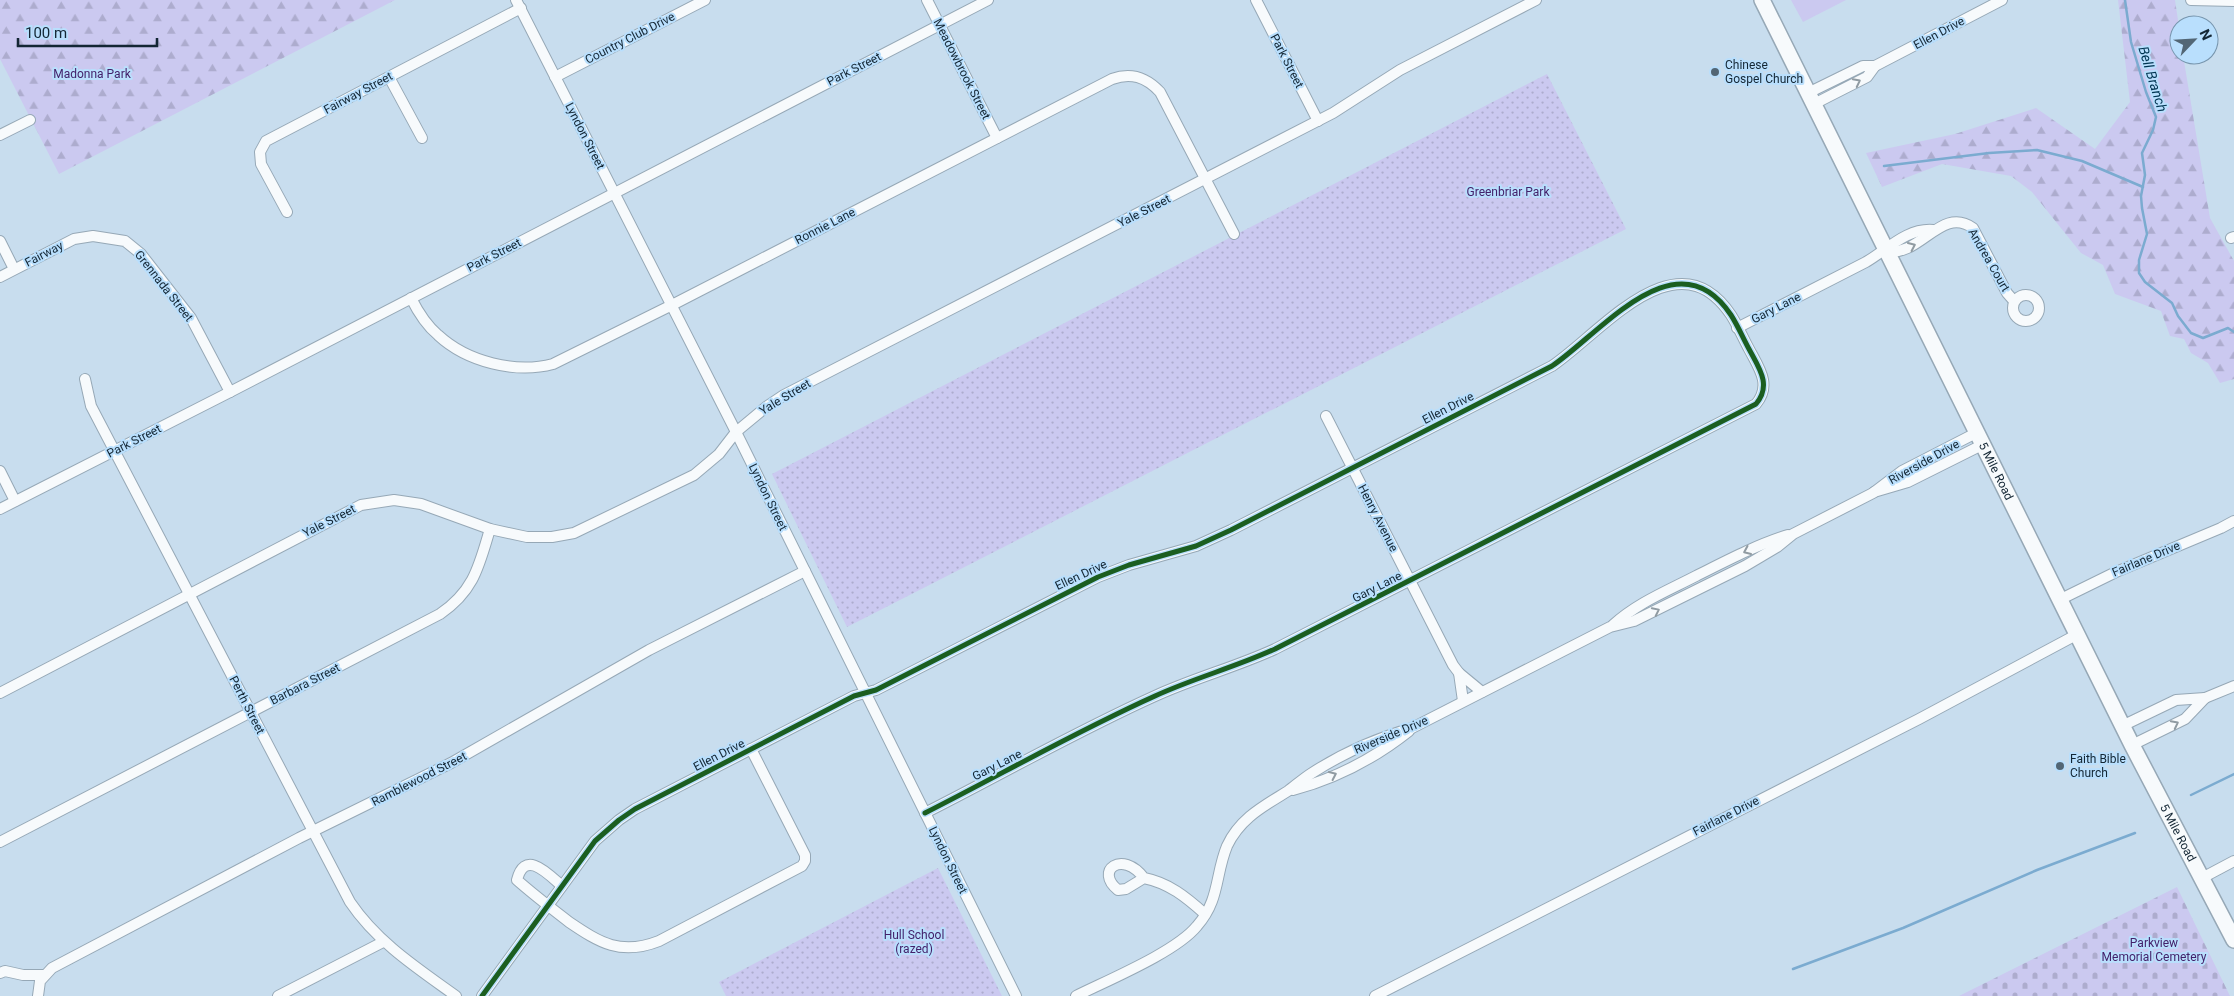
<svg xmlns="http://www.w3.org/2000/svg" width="2234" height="996" font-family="Roboto,sans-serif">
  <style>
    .grass { fill: #cbc9f0 }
    .forest { fill: url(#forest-firs) }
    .cemetery { fill: url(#cemetery-stones) }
    .park { fill: url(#park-dots) }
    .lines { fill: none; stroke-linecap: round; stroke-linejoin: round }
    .stream { stroke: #7babd0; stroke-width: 2.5 }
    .minor-casing { stroke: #96a8b6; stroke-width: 12 }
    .secondary-casing { stroke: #96a8b6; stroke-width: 18 }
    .minor { stroke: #f7fafc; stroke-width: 10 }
    .secondary { stroke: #f7fafc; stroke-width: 15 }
    .cycleway-casing { stroke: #b9dffd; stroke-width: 8 }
    .cycleway { stroke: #1b5e20; stroke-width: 5 }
    .oneway { stroke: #909ba2 }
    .poi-dot { fill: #526675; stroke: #b9dffd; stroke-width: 2 }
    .labels { text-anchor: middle; stroke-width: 4; stroke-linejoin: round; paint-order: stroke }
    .street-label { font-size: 12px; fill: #132634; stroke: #b9dffd }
    .poi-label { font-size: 12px; fill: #132634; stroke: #b9dffd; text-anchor: start }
    .park-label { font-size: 12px; fill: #43216a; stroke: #b9dffd }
    .water-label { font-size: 14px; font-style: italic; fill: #013552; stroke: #b9dffd }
  </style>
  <defs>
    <pattern id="forest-firs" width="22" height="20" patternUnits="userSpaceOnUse" patternTransform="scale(1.25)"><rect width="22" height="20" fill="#cbc9f0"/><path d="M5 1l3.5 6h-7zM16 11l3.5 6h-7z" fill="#adacce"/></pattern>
    <pattern id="cemetery-stones" width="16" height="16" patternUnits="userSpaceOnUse" patternTransform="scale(1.25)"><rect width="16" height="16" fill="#cbc9f0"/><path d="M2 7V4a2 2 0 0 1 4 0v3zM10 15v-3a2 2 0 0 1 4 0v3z" fill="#adacce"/></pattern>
    <pattern id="park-dots" width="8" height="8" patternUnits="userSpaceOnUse" patternTransform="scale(1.25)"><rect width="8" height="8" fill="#cbc9f0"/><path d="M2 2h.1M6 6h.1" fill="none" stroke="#adacce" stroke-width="1.8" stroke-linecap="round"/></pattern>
  </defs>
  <rect width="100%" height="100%" fill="#c8ddee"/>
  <!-- grass -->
  <path class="grass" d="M1791,0H1846L1803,22Z"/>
  <!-- forest -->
  <g class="forest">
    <path d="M0,0H395L59,174L0,59Z"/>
    <path d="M2118,0H2175L2179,27V55H2183L2210,218L2234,261V379L2220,383L2208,363L2191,353L2184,339L2170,336L2161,311L2115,294L2103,265L2081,253L2032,192L2011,176L1942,164L1882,187L1866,153L1955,134L2036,108L2095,149L2130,102Z"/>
  </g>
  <!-- cemetery -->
  <path class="cemetery" d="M2177,887L2230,996H1959Z"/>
  <!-- park -->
  <g class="park">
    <path d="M1547,74L1626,229L847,627L772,474Z"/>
    <path d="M938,868L1002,996H726L719,982Z"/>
  </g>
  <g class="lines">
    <!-- stream -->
    <g class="stream">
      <path d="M2125,0L2131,42L2146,92L2156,117L2153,130L2142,153L2145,175L2141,196L2142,208L2147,234L2139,260V273L2145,282L2172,303L2178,316L2191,333L2203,338L2228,328L2234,332"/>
      <path d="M1884,166L1989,153L2037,150L2082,161L2143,187"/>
      <path d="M2191,795L2234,774"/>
      <path d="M1793,969L1903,928L2037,870L2135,833"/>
    </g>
    <!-- minor casing -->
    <g class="minor-casing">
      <g id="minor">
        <path d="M516,0L736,432L1016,996"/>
        <path d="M927,0L997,138"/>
        <path d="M1256,0L1318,121"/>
        <path d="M2191,0L2234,1"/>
        <path d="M1875,66L2002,0"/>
        <path d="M389,77L422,138"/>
        <path d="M555,77L705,0"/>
        <path d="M1808,93L1863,66H1875L1867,77L1814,104"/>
        <path d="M0,135L30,120"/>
        <path d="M287,212L261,164L260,152L266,141L521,8"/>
        <path d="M2231,238L2234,237"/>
        <path d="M0,241L14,269"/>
        <path d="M1886,251C1920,258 1941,205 1973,228L2007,293L2014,301"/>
        <path d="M0,277L74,239L93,236L125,241L141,254L191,318L230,392"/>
        <circle cx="2026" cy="308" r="13"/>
        <path d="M411,298C418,312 426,325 438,335C467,362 516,374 553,364L672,305L1112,79C1131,72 1146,77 1160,92L1234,234"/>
        <path d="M1737,328L1866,262C1888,249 1907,228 1933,230"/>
        <path d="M85,379L91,406L350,902C377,942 417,968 456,996"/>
        <path d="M1326,416L1453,665L1459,673"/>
        <path d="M0,471L15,501"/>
        <path d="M1874,492L1908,482L1982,445"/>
        <path d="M0,509L230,392L988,0"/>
        <path d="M2059,600L2116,572L2221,528L2234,521"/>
        <path d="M1613,625C1637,603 1667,591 1696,576C1726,561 1756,545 1788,535"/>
        <path d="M0,693L361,505L394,500L421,504L490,529L527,537H552L574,533L694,475L719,454L736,432L766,407L784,395L1333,113L1400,70L1536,0"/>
        <path d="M2205,698L2234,686"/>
        <path d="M1463,701L1459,673L1482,692"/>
        <path d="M2122,726L2176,700L2205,698L2185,719L2132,745"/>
        <path d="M1293,790C1334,779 1375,758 1409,731"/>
        <path d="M0,842L440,614C474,591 479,566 490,529"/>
        <path d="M1144,878L1126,889L1118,890C1094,871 1122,849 1144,878C1169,883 1186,897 1205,914"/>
        <path d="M2202,878L2234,861"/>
        <path d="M562,886C549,875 525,848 517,880C534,895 551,908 569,922C600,943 621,956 659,941L802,866L805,861V855L751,749"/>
        <path d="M0,973L5,971L23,975H44"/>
        <path d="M38,996L40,981L52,968L299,838L451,763L649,650L805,571"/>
        <path d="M278,996L383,942"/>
        <path d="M482,996L595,841L619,820L635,809L854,696L876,690L1098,577L1129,565L1196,546L1231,530L1552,366C1601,333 1677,234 1731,315C1738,326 1743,338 1749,349C1759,368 1772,385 1756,404L1275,649C1236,667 1194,678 1155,696C1077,731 1002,774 925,813"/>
        <path d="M1076,996C1108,980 1176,952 1197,926C1220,900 1215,875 1227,846C1240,818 1264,806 1288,791C1296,785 1304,778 1312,773C1343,753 1377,738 1412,728L1610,627L1634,621L1745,566L1777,547L1793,534L1873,493L1902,471L1976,433"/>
        <path d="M1375,996L1919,719L2076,635"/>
      </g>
    </g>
    <!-- secondary casing -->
    <g class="secondary-casing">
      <g id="secondary">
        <path id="s1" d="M1762,0L2132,745L2234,940"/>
      </g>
    </g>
    <!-- minor -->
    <use href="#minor" class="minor"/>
    <!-- secondary -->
    <use href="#secondary" class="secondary"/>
    <!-- cycleway casing -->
    <g class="cycleway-casing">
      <path id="cycleway" d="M482,996L595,841L619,820L635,809L854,696L876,690L1098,577L1129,565L1196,546L1231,530L1552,366C1601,333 1677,234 1731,315C1738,326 1743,338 1749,349C1759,368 1772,385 1756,404L1275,649C1236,667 1194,678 1155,696C1077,731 1002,774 925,813"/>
    </g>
    <!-- cycleway -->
    <use href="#cycleway" class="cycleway"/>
  </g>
  <!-- one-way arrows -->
  <defs><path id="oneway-chevron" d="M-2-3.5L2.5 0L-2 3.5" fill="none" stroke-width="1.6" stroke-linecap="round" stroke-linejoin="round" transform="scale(1.25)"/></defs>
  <g class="oneway">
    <use href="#oneway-chevron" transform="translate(1857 82) rotate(-27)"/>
    <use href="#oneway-chevron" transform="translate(1912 246) rotate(-25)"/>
    <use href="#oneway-chevron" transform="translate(1747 551) rotate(156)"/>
    <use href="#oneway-chevron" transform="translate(1656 611) rotate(-26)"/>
    <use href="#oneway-chevron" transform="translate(2175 724) rotate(-27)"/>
    <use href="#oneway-chevron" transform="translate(1333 775) rotate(-25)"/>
  </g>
  <!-- markers -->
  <g class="poi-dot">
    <circle cx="1715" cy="72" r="5"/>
    <circle cx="2060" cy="766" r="5"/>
  </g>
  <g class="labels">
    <!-- street labels -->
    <g class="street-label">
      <text transform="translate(1939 33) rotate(-28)" y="4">Ellen Drive</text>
      <text transform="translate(630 38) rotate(-27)" y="4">Country Club Drive</text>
      <text transform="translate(1287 61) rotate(63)" y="4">Park Street</text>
      <text transform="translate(854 69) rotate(-27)" y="4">Park Street</text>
      <text transform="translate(962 69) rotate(63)" y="4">Meadowbrook Street</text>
      <text transform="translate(358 93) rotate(-28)" y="4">Fairway Street</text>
      <text transform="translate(585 136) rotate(63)" y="4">Lyndon Street</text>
      <text transform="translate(1144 211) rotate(-27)" y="4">Yale Street</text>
      <text transform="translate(825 226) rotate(-27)" y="4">Ronnie Lane</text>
      <text transform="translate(44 254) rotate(-27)" y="4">Fairway</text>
      <text transform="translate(494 255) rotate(-27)" y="4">Park Street</text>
      <text transform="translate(1989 260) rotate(60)" y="4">Andrea Court</text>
      <text transform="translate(164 286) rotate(52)" y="4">Grennada Street</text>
      <text transform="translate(1776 308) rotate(-27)" y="4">Gary Lane</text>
      <text transform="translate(785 397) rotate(-31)" y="4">Yale Street</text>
      <text transform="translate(1448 408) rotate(-27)" y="4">Ellen Drive</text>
      <text transform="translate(134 441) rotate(-27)" y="4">Park Street</text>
      <text transform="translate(1924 462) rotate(-29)" y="4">Riverside Drive</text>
      <text dy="4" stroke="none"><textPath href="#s1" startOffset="526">5 Mile Road</textPath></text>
      <text transform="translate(768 497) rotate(64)" y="4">Lyndon Street</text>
      <text transform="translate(1378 518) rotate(63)" y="4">Henry Avenue</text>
      <text transform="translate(329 521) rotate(-27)" y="4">Yale Street</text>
      <text transform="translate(2146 559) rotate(-23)" y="4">Fairlane Drive</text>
      <text transform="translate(1081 575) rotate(-25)" y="4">Ellen Drive</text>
      <text transform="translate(1377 587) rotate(-27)" y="4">Gary Lane</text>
      <text transform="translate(305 684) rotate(-27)" y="4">Barbara Street</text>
      <text transform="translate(247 705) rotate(63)" y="4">Perth Street</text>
      <text transform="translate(1391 735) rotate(-23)" y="4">Riverside Drive</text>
      <text transform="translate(719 755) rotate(-27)" y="4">Ellen Drive</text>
      <text transform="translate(997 765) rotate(-27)" y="4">Gary Lane</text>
      <text transform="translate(419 779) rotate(-27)" y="4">Ramblewood Street</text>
      <text transform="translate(1726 816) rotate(-27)" y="4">Fairlane Drive</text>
      <text dy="4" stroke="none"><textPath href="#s1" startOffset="931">5 Mile Road</textPath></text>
      <text transform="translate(948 860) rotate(64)" y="4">Lyndon Street</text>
    </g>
    <!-- poi labels -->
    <g class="poi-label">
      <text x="1725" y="69">Chinese<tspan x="1725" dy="14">Gospel Church</tspan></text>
      <text x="2070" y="763">Faith Bible<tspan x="2070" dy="14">Church</tspan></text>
    </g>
    <!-- park labels -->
    <g class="park-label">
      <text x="92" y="78">Madonna Park</text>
      <text x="1508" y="196">Greenbriar Park</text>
      <text x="914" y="939">Hull School<tspan x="914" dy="14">(razed)</tspan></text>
      <text x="2154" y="947">Parkview<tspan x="2154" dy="14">Memorial Cemetery</tspan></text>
    </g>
    <!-- water labels -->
    <g class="water-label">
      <text transform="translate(2153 79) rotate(73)" y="5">Bell Branch</text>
    </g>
  </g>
  <!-- north arrow -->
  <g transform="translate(2194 40) rotate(65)"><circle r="24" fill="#b9dffd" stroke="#7795ad"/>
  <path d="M0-4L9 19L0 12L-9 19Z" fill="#526675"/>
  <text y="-8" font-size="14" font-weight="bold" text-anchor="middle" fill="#132634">N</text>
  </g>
  <!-- scale -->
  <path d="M18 38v8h139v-8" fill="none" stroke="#132634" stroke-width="2.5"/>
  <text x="25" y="38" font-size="15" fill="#132634" stroke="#b9dffd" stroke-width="4" paint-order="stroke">100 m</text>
</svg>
